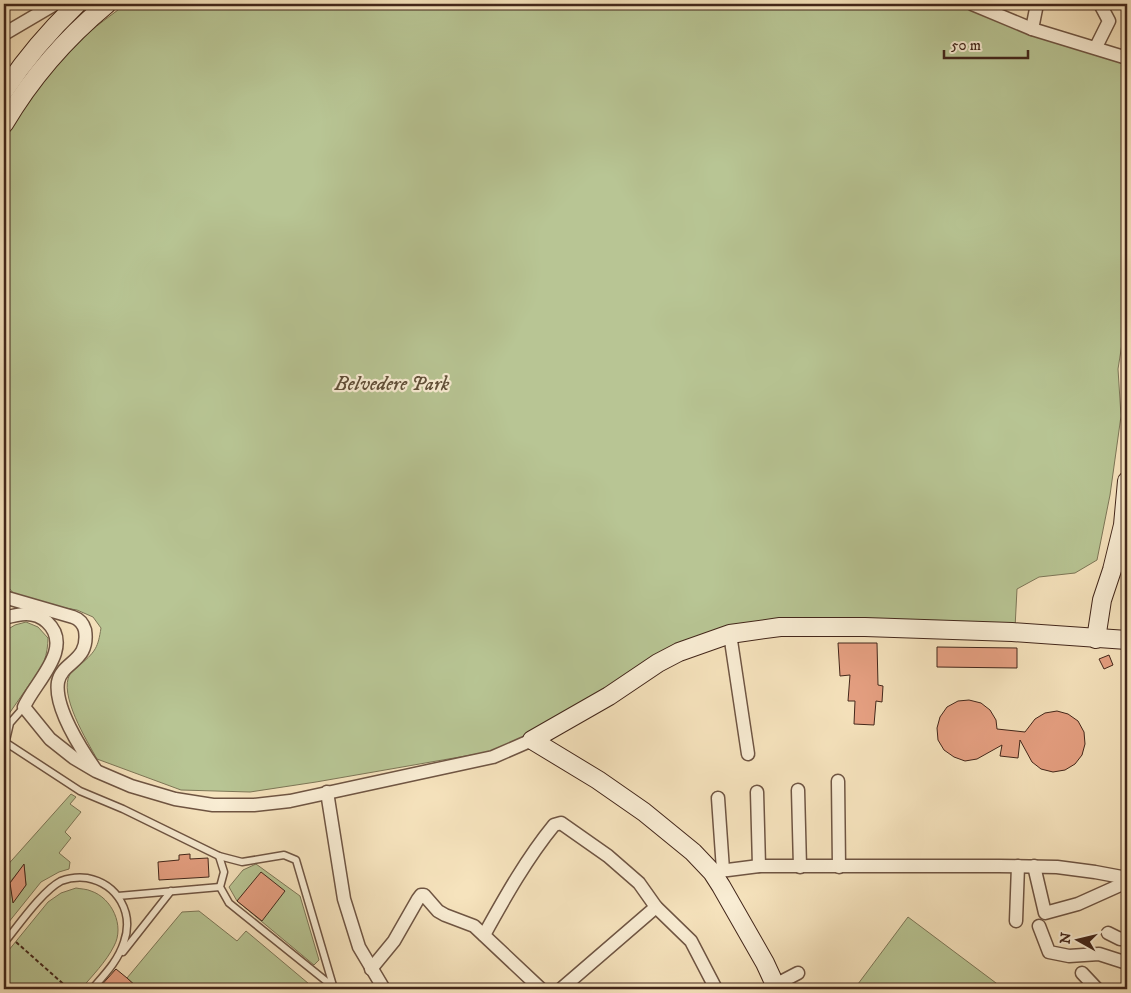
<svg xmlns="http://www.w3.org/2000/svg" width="1131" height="993" font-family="'IM FELL DW Pica',serif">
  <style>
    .green { fill: #b8c594; stroke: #7d7657; fill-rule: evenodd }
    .building { fill: #e6a082; stroke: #42261a }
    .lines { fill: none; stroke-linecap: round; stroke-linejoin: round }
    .lane-casing { stroke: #6f5543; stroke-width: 9 }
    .street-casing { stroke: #6f5543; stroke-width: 15 }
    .secondary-casing { stroke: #42261a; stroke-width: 20 }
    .path { stroke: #42261a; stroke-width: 2; stroke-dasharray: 4 2.5; stroke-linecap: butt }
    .lane { stroke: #f9edd4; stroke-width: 6 }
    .street { stroke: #f9edd4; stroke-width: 12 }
    .secondary { stroke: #f9edd4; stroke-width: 18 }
    .labels { text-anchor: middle; stroke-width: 4.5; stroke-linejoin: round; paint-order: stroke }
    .park-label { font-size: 20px; font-style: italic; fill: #604e38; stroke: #f9edd4 }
  </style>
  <rect width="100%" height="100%" fill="#f6e3bd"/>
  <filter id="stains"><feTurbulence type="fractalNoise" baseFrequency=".004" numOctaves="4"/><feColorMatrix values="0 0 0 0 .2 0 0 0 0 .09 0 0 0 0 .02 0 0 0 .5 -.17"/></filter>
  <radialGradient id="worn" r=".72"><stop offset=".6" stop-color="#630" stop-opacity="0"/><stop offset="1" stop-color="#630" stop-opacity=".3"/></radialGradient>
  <!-- green -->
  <g class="green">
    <path d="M126,4H960C1013,31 1071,45 1127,62V312L1118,369L1121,416L1110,495L1097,560L1075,573L1039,577L1017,589L1015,628L733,632L496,755L477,754L316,782L250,792L181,790L97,759C87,741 58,694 70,674C73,670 78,667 81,664C96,651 98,647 101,628L93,617L77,610L42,604L14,594L4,582V138C23,107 44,78 69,51C86,33 106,19 126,4Z"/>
    <path d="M26,622L38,627L48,638C48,653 43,671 31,682L4,721L7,673L4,647L5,631L15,625Z"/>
    <path d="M71,794L76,797L70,804L81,812L65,832L71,838L59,853L70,862L69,869L59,872L41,882L4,928V869ZM24,865L26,885L13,902L10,882Z"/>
    <path d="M256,864L300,896L319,960L314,965L237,901L229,887L243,870Z"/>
    <path d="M76,888C81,889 87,889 91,891C112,898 125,926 114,946C106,962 92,976 81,989H4V956L48,902L61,893Z"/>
    <path d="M199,911L237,941L246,931L315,989H182C177,986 149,989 139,989L127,978L182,912Z"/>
    <path d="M908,917L1004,989H857L855,988Z"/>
  </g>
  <!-- building -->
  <g class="building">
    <path d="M838,643H877L878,685L883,686L882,702L876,701L874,725L854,724L855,701H848L850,675L840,676Z"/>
    <path d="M937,647L1017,648V668L937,667Z"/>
    <path d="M1109,655L1113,665L1104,669L1099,659Z"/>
    <path d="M969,700L981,703L990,710L996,720L997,729L1025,732L1035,719L1045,713L1057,711L1068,714L1078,721L1084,732L1085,744L1082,755L1075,764L1065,770L1053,772L1041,769L1032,762L1020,740L1018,758L1000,756L1002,745L977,759L965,761L954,757L944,750L938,740L937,728L940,717L947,707L958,701Z"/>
    <path d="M190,854V859L208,858L209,877L159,880L158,862L179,860V855Z"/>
    <path d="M24,864L26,885L13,903L10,883Z"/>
    <path d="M261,872L285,891L262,921L237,901Z"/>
    <path d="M116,969L127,978L139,989H98Z"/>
  </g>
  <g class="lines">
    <!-- lane casing -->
    <g class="lane-casing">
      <g id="lane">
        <path d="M5,742L80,791L123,809L219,856L242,862L284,855L296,860L334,989"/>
        <path d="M4,749L10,723L24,707"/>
        <path d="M219,856L224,872L220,887L229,903L326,981L332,989"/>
        <path d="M118,896L220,887"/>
        <path d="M4,931L9,936"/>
        <path d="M4,943C18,926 42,891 61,881C69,878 79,877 87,878C118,884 134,913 124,942C118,961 105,974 92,989"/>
        <path d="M123,952L171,891"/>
      </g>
    </g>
    <!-- street casing -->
    <g class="street-casing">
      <g id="street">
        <path d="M972,4L1032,29L1127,58"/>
        <path d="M1032,29L1037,4"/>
        <path d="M4,34L55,4"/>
        <path d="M1096,47L1109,21L1100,4"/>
        <path d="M4,597L73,617C79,619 83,623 85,630C90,662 62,661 58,682C54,707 81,749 95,769"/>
        <path d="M4,618C19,614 34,610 47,622C75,648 34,683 24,707L50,739L74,758L96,771L131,786L175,799L213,805H254L290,801L493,757L532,740"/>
        <path d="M730,634L748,754"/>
        <path d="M838,781L839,867"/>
        <path d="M798,790L800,867"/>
        <path d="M327,792L344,899L359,947L384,989"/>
        <path d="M757,792L759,866"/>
        <path d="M718,798L723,870"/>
        <path d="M1034,866L1045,913L1078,904L1127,882"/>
        <path d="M712,872L759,866H999L1057,867L1095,872L1127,878"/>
        <path d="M1016,921L1018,866"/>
        <path d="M1039,926L1049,952L1069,956L1099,954L1127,963"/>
        <path d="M1108,933L1120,939L1127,938"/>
        <path d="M484,935C505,897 527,858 554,825L561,823L608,856L639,883L656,907L691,941L716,989"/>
        <path d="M371,969L394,941L418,899L421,895H424L438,911L445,915L474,926L541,989"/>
        <path d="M1082,973L1097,989"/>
        <path d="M775,985L798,973"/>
        <path d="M561,989L656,907"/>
      </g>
    </g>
    <!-- secondary casing -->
    <g class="secondary-casing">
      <g id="secondary">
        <path d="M4,91C25,59 50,30 77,4"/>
        <path d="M4,124C31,78 66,38 107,4"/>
        <path d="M1096,639L1102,600L1112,570L1123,525L1127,481"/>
        <path d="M777,989L765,963L721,886L712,872L693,852L644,812L598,780L532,740L609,696L658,663L679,652L730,634L780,627H865L1012,632L1127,640"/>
      </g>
    </g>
    <!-- path -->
    <path class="path" d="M16,942L69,989"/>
    <!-- lane -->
    <use href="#lane" class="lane"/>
    <!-- street -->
    <use href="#street" class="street"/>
    <!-- secondary -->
    <use href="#secondary" class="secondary"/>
  </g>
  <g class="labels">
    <!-- park labels -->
    <g class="park-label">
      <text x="392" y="390">Belvedere Park</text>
    </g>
  </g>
  <!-- margin -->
  <rect width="1131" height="993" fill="none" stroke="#f6e3bd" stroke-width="20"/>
  <rect x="5" y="5" width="1121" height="983" fill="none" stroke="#42261a" stroke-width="2.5"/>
  <rect x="10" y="10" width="1111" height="973" fill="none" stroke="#42261a"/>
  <!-- north arrow -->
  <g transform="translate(1078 940) rotate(278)" stroke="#f9edd4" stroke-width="4" paint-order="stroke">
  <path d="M0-4L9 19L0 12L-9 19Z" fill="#42261a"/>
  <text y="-8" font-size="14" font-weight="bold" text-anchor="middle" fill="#42261a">N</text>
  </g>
  <!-- scale -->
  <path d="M944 50v8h84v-8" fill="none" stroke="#42261a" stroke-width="2.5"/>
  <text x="951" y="50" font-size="15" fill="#42261a" stroke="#f9edd4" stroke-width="4" paint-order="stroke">50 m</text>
  <rect width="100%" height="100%" filter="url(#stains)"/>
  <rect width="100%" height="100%" fill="url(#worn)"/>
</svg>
